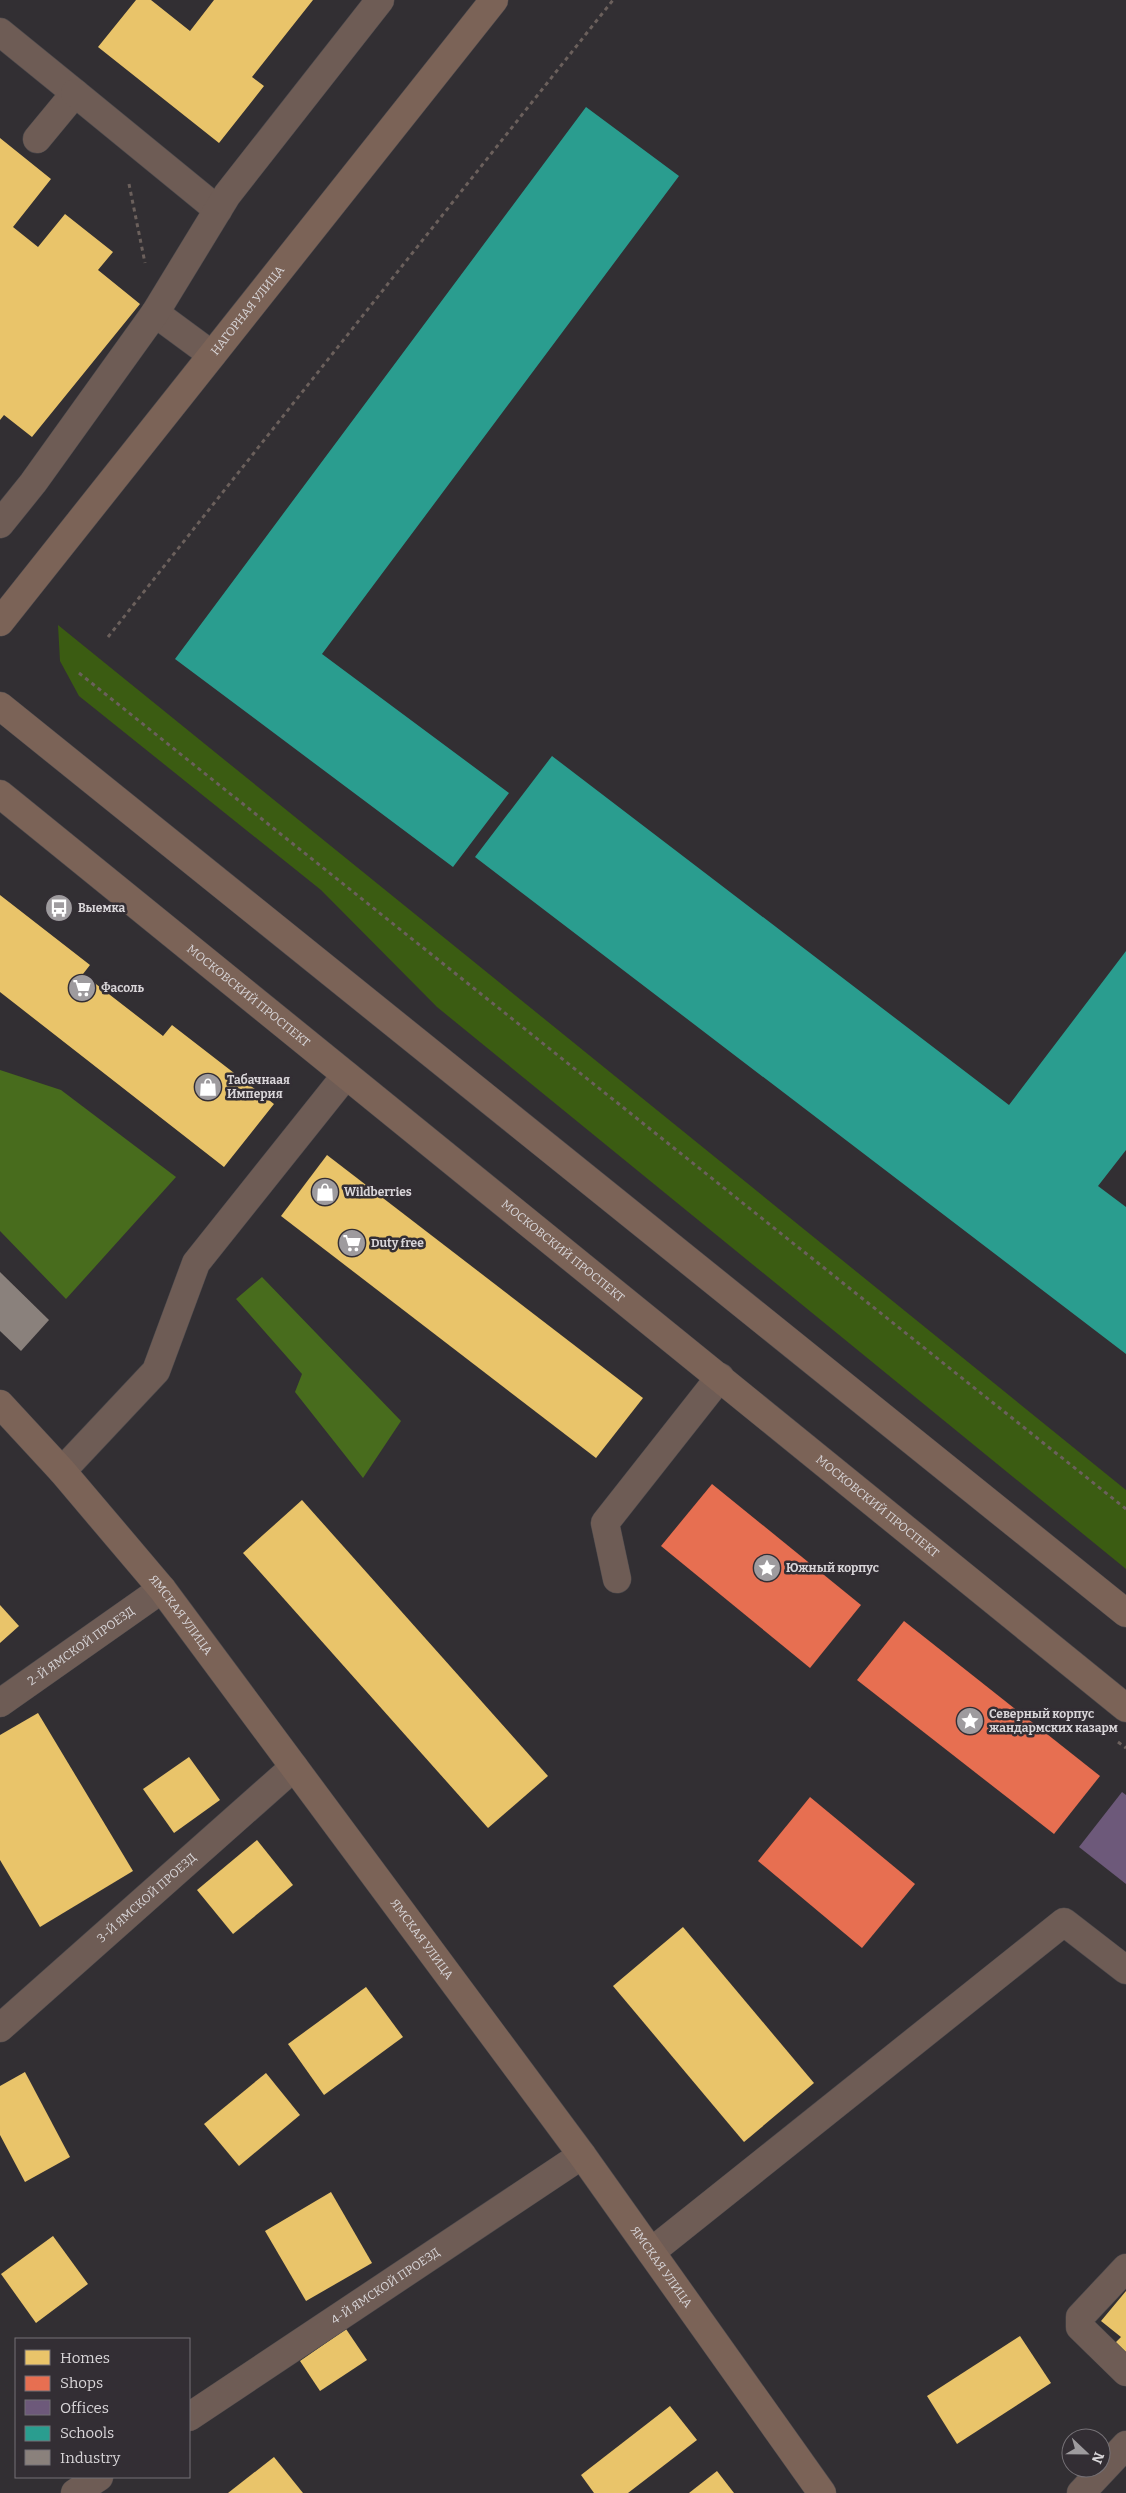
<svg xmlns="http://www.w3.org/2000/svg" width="1126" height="2493" font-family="Bitter,serif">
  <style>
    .green { fill: #3b5c12 }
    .forest { fill: #486c1d }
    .homes { fill: #e9c46a }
    .shops { fill: #e76f51 }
    .offices { fill: #6d597a }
    .schools { fill: #2a9d8f }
    .industry { fill: #8a817c }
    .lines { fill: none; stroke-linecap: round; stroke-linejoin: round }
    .minor-casing { stroke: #4d4a4d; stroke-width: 29 }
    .major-casing { stroke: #4d4a4d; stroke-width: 29 }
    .path { stroke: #6b605c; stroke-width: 3; stroke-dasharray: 4 4; stroke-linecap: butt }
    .minor { stroke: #6e5c55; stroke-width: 28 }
    .major { stroke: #7b6357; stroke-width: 28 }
    .labels { text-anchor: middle; stroke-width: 5; stroke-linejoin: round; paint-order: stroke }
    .street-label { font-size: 12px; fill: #d8d5d8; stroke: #332e34 }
    .poi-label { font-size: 12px; font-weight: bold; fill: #d8d5d8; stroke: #332e34; text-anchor: start }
  </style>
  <rect width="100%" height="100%" fill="#322f33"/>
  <!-- green -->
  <path class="green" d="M58,625L1126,1490V1569L437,1007L321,890L79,696L60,661Z"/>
  <!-- forest -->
  <g class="forest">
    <path d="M0,1070L61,1090L176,1177L66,1299L0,1231Z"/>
    <path d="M262,1277L401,1421L363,1478L295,1392L302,1374L236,1299Z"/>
  </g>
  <!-- homes -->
  <g class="homes">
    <path d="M136,0H151L190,31L214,0H313L252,77L264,86L219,143L98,47Z"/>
    <path d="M0,138L51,179L13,227L38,247L65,214L113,252L98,270L140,304L32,437L4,415L0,420Z"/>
    <path d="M0,895L90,965L83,974L163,1036L172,1025L274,1104L224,1167L0,992Z"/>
    <path d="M327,1155L643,1398L596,1458L281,1216Z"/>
    <path d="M302,1500L548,1776L488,1828L243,1553Z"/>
    <path d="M0,1605L19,1626L0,1643Z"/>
    <path d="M38,1713L133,1871L40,1927L0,1860V1735Z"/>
    <path d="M189,1757L220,1800L174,1833L143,1789Z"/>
    <path d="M257,1840L293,1885L233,1934L197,1890Z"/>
    <path d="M683,1927L814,2083L744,2142L613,1986Z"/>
    <path d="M366,1987L403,2037L324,2095L288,2044Z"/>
    <path d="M25,2072L70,2157L25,2182L0,2135V2086Z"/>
    <path d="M266,2073L300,2115L239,2166L204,2124Z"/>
    <path d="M331,2192L372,2263L306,2301L265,2231Z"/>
    <path d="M53,2236L88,2284L36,2323L1,2274Z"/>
    <path d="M1126,2291V2354L1114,2344L1121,2337L1101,2321Z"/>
    <path d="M346,2329L367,2360L320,2391L300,2361Z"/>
    <path d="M1020,2336L1051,2383L957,2444L927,2396Z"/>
    <path d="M670,2406L697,2440L628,2493H594L581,2475Z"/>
    <path d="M274,2457L303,2493H228Z"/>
    <path d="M717,2471L734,2493H689Z"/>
  </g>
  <!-- shops -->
  <g class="shops">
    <path d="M712,1484L861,1605L810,1668L661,1546Z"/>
    <path d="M904,1621L1100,1776L1054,1834L857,1680Z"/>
    <path d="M810,1797L915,1884L862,1948L758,1861Z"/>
  </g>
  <!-- offices -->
  <path class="offices" d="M1122,1792L1126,1795V1884L1079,1847Z"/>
  <!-- schools -->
  <g class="schools">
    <path d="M586,107L679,176L322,654L509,793L453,867L175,659Z"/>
    <path d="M552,756L1009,1105L1126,951V1150L1098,1186L1126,1207V1354L475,857Z"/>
  </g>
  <!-- industry -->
  <path class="industry" d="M0,1272L49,1320L21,1351L0,1331Z"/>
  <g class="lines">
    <!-- minor casing -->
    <g class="minor-casing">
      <g id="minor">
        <path d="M0,32L75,93L37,139"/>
        <path d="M75,93L218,210"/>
        <path d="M155,313L212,355"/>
        <path d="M0,524L33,483L155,313L227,195L380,0"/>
        <path d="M62,1471L156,1371L196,1263L346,1075"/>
        <path d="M617,1579L605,1523L720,1377"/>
        <path id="s1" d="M0,1703L162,1589"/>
        <path id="s2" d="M0,2028L294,1767"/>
        <path d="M651,2252L1064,1922L1126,1970"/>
        <path d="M1126,2268L1080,2317V2327L1126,2372"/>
        <path id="s3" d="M189,2417L582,2155"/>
        <path d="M75,2493L99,2477"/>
        <path d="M1081,2493L1126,2445"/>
      </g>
    </g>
    <!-- major casing -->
    <g class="major-casing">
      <g id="major">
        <path id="s4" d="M0,622L494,0"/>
        <path d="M0,706L1126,1613"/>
        <path id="s5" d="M0,794L1126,1708"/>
        <path id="s6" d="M0,1404L62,1471L162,1589L582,2155L822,2493"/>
      </g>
    </g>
    <!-- path -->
    <g class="path">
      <path d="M129,184L145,263"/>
      <path d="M108,637L613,0"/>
      <path d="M79,673L1126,1509"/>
      <path d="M1118,1742L1126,1748"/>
    </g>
    <!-- minor -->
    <use href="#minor" class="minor"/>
    <!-- major -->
    <use href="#major" class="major"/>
  </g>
  <!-- icons -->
  <defs>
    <g id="bus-disc" transform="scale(1.4375)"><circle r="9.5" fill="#9e9b9e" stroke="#332e34"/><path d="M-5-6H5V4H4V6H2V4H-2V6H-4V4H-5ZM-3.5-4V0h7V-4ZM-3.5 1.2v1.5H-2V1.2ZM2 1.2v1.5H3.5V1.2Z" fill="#fff"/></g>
    <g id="supermarket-disc" transform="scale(1.4375)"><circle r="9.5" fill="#9e9b9e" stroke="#332e34"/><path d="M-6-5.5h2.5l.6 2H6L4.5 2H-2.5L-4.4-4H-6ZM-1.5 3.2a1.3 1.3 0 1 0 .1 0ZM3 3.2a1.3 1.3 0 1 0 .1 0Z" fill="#fff"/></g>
    <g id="shop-disc" transform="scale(1.4375)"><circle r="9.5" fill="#9e9b9e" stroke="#332e34"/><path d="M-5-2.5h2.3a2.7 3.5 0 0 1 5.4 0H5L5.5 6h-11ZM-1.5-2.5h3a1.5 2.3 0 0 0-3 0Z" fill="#fff"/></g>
    <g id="sight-disc" transform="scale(1.4375)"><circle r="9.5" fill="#9e9b9e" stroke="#332e34"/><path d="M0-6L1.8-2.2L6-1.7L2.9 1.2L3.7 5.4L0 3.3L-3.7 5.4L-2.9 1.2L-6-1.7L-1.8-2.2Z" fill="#fff"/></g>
  </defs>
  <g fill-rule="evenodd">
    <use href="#bus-disc" x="59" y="908"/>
    <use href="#supermarket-disc" x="82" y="988"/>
    <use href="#shop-disc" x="208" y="1087"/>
    <use href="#shop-disc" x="325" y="1192"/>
    <use href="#supermarket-disc" x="352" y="1243"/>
    <use href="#sight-disc" x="767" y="1568"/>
    <use href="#sight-disc" x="970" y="1721"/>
  </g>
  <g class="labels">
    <!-- street labels -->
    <g class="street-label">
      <text dy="4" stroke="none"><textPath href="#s4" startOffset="398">НАГОРНАЯ УЛИЦА</textPath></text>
      <text dy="4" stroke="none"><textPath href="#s5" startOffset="320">МОСКОВСКИЙ ПРОСПЕКТ</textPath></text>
      <text dy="4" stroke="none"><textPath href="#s5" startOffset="725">МОСКОВСКИЙ ПРОСПЕКТ</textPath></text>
      <text dy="4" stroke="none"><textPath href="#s5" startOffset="1130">МОСКОВСКИЙ ПРОСПЕКТ</textPath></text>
      <text dy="4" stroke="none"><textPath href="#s6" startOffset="278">ЯМСКАЯ УЛИЦА</textPath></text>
      <text dy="4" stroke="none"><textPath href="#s1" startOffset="99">2-Й ЯМСКОЙ ПРОЕЗД</textPath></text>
      <text dy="4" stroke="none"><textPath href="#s2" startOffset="196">3-Й ЯМСКОЙ ПРОЕЗД</textPath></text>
      <text dy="4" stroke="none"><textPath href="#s6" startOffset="682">ЯМСКАЯ УЛИЦА</textPath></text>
      <text dy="4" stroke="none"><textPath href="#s6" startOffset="1088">ЯМСКАЯ УЛИЦА</textPath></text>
      <text dy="4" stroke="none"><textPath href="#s3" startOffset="236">4-Й ЯМСКОЙ ПРОЕЗД</textPath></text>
    </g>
    <!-- poi labels -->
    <g class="poi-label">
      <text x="78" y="912">Выемка</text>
      <text x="101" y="992">Фасоль</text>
      <text x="227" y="1084">Табачнаая<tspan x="227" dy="14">Империя</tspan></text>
      <text x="344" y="1196">Wildberries</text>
      <text x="371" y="1247">Duty free</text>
      <text x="786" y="1572">Южный корпус</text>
      <text x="989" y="1718">Северный корпус<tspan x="989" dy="14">жандармских казарм</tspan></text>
    </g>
  </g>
  <!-- legend -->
  <rect x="15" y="2338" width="175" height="140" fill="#332e34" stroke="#757176"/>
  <rect x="25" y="2350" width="25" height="15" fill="#e9c46a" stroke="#757176"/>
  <text x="60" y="2363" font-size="15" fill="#d8d5d8">Homes</text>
  <rect x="25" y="2376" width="25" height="15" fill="#e76f51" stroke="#757176"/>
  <text x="60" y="2388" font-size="15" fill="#d8d5d8">Shops</text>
  <rect x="25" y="2400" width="25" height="15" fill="#6d597a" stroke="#757176"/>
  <text x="60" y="2413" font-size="15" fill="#d8d5d8">Offices</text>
  <rect x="25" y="2426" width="25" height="15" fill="#2a9d8f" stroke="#757176"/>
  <text x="60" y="2438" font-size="15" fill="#d8d5d8">Schools</text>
  <rect x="25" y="2450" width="25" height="15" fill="#8a817c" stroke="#757176"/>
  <text x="60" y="2463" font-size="15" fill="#d8d5d8">Industry</text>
  <!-- north arrow -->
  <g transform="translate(1086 2453) rotate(112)"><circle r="24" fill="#332e34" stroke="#757176"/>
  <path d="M0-4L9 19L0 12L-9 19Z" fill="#9e9b9e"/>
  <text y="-8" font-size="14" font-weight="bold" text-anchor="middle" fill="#d8d5d8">N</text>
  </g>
</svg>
